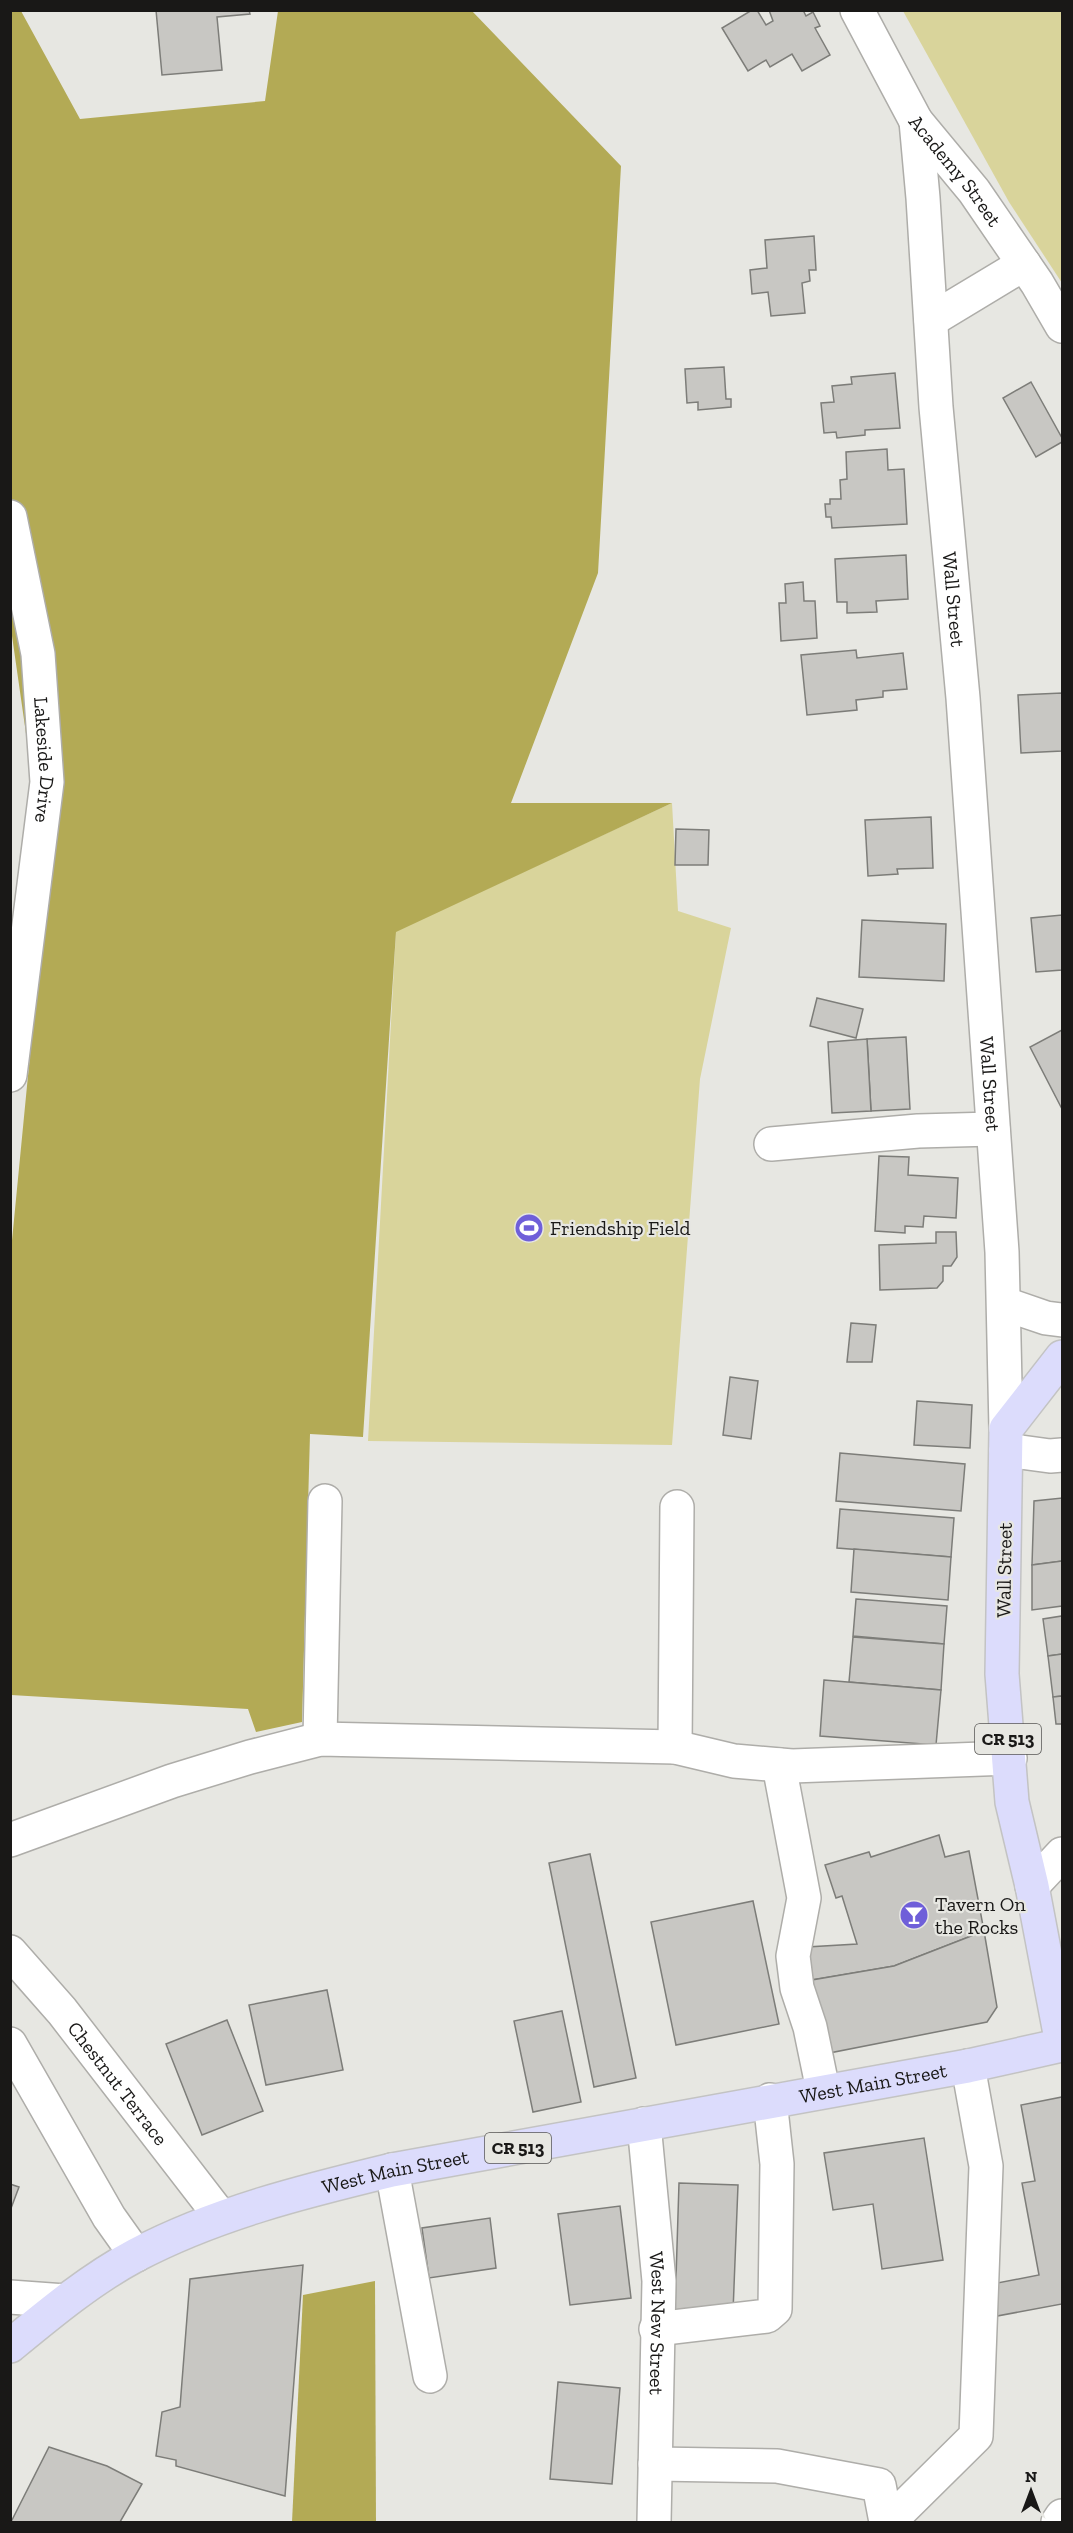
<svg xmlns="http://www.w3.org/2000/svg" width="1073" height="2533" font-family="'Zilla Slab',serif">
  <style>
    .green { fill: #d9d49b }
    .forest { fill: #b3aa55 }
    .building { fill: #c8c7c3; stroke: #7d7d79; stroke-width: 1.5 }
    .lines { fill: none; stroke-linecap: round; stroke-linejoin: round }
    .minor-casing { stroke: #aeada9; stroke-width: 36 }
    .major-casing { stroke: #c3c3c3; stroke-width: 36 }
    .minor { stroke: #fff; stroke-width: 33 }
    .major { stroke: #dcdcfc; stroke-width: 33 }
    .labels { text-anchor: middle; stroke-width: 4.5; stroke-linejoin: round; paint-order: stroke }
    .shield { fill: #e7e7e2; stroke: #575654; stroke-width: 1.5 }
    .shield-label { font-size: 18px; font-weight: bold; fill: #191817 }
    .street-label { font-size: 20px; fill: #191817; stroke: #e7e7e2 }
    .poi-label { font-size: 20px; fill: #191817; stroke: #e7e7e2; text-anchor: start }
  </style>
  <rect width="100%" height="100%" fill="#e7e7e2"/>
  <!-- green -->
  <g class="green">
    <path d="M903,11H1062V283L1009,202Z"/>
    <path d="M672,803L678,911L731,928L700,1079L672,1445L368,1441L396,931Z"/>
  </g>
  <!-- forest -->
  <g class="forest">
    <path d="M21,11L80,119L265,101L278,11H472L621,166L598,573L511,803H672L396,932L363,1437L310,1434L302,1722L256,1732L248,1709L11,1695L10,1261L47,880L10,622V12Z"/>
    <path d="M375,2281L376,2522H292L303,2295Z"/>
  </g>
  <!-- building -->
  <g class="building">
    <path d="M156,10H249L250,14L217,17L222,70L162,75Z"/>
    <path d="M752,10H757L766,25L773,21L769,10H803L806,16L813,12L820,26L815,28L830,55L802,71L792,54L770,67L766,60L748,71L722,28Z"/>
    <path d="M814,236L816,270H809L810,281L802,283L805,313L771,316L768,292L752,294L750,270L767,268L765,240Z"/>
    <path d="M724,367L726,399H731V407L698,410V402L687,403L685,369Z"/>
    <path d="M895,373L900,428L865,430V435L837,438L836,432L824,433L821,403L834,402L832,386L852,384L851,377Z"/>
    <path d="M1031,382L1062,438V442L1036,457L1003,398Z"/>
    <path d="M887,449L888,470L904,469L907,524L832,528L831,517H826L825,504H830V499H841L840,480L847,479L846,452Z"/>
    <path d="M906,555L908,599L876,601L877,612L847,613V602H837L835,559Z"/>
    <path d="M803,582L804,601H815L817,638L781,641L779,603H786L785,584Z"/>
    <path d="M856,650L857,658L903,653L907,689L883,691V697L856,700L857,710L807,715L801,655Z"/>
    <path d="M1062,693V751L1021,753L1018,695Z"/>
    <path d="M931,817L933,868L897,869L898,874L868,876L865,820Z"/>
    <path d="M676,829L709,830L708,865H675Z"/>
    <path d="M1062,915V970L1036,972L1031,918Z"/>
    <path d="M862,920L946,924L944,981L859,977Z"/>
    <path d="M817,998L863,1009L856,1038L810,1026Z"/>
    <path d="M1062,1030V1109L1030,1047Z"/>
    <path d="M906,1037L910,1109L871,1111L867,1039Z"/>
    <path d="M867,1039L871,1111L832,1113L828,1042Z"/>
    <path d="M879,1156L909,1157L908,1175L958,1178L956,1218L924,1216L923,1227L905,1226V1233L875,1231Z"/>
    <path d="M936,1232H956L957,1257L951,1266H943V1281L937,1288L880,1290L879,1245L936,1243Z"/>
    <path d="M851,1323L876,1325L872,1362H847Z"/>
    <path d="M730,1377L758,1381L751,1439L723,1435Z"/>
    <path d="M917,1401L972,1405L970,1448L914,1445Z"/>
    <path d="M840,1453L965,1464L961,1511L836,1501Z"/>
    <path d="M1062,1498V1561L1032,1565L1034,1501Z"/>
    <path d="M840,1509L954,1518L951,1557L837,1548Z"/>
    <path d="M854,1549L951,1557L948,1600L851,1592Z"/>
    <path d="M1062,1561V1606L1032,1610V1565Z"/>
    <path d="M856,1599L947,1606L944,1644L853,1636Z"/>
    <path d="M1062,1616V1654L1048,1656L1043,1619Z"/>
    <path d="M853,1637L944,1644L941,1690L849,1682Z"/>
    <path d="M1062,1654V1696L1053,1697L1048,1656Z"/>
    <path d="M824,1680L941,1690L936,1745L820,1736Z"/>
    <path d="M1062,1696V1724H1056L1053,1697Z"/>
    <path d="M939,1835L945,1857L969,1851L984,1931L894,1966L811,1980L807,1947L857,1944L842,1896L836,1898L825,1865L869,1852L871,1857Z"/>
    <path d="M590,1854L636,2078L594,2087L549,1863Z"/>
    <path d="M753,1901L779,2024L676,2045L651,1922Z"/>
    <path d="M984,1931L997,2007L987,2022L819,2055L806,1981L894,1966Z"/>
    <path d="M327,1990L343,2070L266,2085L249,2005Z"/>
    <path d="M562,2011L581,2102L533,2112L514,2021Z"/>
    <path d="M227,2020L263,2111L202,2135L166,2044Z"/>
    <path d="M1062,2097V2304L997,2316L992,2284L1039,2275L1022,2183L1035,2181L1021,2105Z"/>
    <path d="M924,2138L943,2260L882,2269L873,2204L833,2210L824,2153Z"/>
    <path d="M679,2183L738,2185L733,2312L675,2310Z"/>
    <path d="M10,2184L19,2187L10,2211Z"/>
    <path d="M620,2206L631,2298L570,2305L558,2214Z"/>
    <path d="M490,2218L496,2268L429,2278L422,2228Z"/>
    <path d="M303,2265L285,2496L176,2466V2460L156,2456L162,2412L180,2407L190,2279Z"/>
    <path d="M558,2382L620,2388L612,2484L550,2479Z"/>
    <path d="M49,2447L107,2466L142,2484L120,2522H11Z"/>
  </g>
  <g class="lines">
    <!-- minor casing -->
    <g class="minor-casing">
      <g id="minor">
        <path id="s1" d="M857,10L916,121L974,191L1037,283L1062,326"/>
        <path id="s2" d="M916,121L923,198L936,407L963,698L1002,1252L1006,1429"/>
        <path d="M931,320L1024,264"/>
        <path id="s3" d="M10,517L38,654L47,782L10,1075"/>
        <path d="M771,1144L918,1131L993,1129"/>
        <path d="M1005,1304L1046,1318L1062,1320"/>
        <path d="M1006,1450L1050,1456L1062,1455"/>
        <path d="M320,1739L325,1501"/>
        <path d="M675,1747L677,1507"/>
        <path d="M779,1765L804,1898L793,1956L797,1988L810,2027L823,2090"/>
        <path d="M10,1840L172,1781L250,1757L320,1739L675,1747L734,1761L792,1766L1010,1758"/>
        <path d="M1032,1886L1062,1854"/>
        <path id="s4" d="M10,1952L62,2011L221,2217"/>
        <path d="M10,2044L109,2217L136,2255"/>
        <path id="s5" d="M644,2124L659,2281L654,2522"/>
        <path d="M392,2170L430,2376"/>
        <path d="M10,2297L65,2301"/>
        <path d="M656,2329L767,2316L775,2309L777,2164L770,2100"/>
        <path d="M655,2464L777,2466L879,2485L886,2522"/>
        <path d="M889,2522L976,2436L986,2166L968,2066"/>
        <path d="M1058,2522L1062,2516"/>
      </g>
    </g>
    <!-- major casing -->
    <g class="major-casing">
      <g id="major">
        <path d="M1062,1357L1006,1429L1002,1674L1012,1802L1032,1886L1062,2044"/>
        <path id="s6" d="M10,2346C50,2313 91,2279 136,2255C216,2213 305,2191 392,2170L968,2066L1062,2045"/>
      </g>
    </g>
    <!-- minor -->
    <use href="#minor" class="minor"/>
    <!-- major -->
    <use href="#major" class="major"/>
  </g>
  <!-- icons -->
  <defs>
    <g id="stadium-disc" transform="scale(1.5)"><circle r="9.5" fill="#6f5fd9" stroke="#e7e7e2"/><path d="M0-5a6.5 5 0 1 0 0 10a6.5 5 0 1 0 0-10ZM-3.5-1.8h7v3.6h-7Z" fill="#fff"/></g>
    <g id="bar-disc" transform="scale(1.5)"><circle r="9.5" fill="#6f5fd9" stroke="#e7e7e2"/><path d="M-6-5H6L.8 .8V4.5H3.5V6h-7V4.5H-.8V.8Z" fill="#fff"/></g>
  </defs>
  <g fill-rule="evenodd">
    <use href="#stadium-disc" x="529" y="1228"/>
    <use href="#bar-disc" x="914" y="1915"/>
  </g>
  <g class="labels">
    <!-- shield labels -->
    <g class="shield">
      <rect x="975" y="1724" width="66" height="30" rx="4.5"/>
      <rect x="485" y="2133" width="66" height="30" rx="4.5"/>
    </g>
    <g class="shield-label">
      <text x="1008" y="1745">CR 513</text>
      <text x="518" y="2154">CR 513</text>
    </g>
    <!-- street labels -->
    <g class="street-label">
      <text dy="7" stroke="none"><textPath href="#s1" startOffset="189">Academy Street</textPath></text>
      <text dy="7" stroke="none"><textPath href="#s2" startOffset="480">Wall Street</textPath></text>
      <text dy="7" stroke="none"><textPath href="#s3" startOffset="246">Lakeside Drive</textPath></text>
      <text dy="7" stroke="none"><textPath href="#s2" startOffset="966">Wall Street</textPath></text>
      <text transform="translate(1004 1570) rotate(-89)" y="7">Wall Street</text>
      <text dy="7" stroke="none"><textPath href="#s6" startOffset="915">West Main Street</textPath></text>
      <text dy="7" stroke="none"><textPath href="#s4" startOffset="170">Chestnut Terrace</textPath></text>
      <text dy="7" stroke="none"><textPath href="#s6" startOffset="429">West Main Street</textPath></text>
      <text dy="7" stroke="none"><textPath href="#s5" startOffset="200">West New Street</textPath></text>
    </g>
    <!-- poi labels -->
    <g class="poi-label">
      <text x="550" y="1235">Friendship Field</text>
      <text x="935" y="1911">Tavern On<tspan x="935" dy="23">the Rocks</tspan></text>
    </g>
  </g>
  <!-- border -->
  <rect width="1073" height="2533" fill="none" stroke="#191817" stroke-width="24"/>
  <!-- north arrow -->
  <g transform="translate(1031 2491)" stroke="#e7e7e2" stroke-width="4.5" paint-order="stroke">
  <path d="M0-4.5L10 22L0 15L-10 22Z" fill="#191817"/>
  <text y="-9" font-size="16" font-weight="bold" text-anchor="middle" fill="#191817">N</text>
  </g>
</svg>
